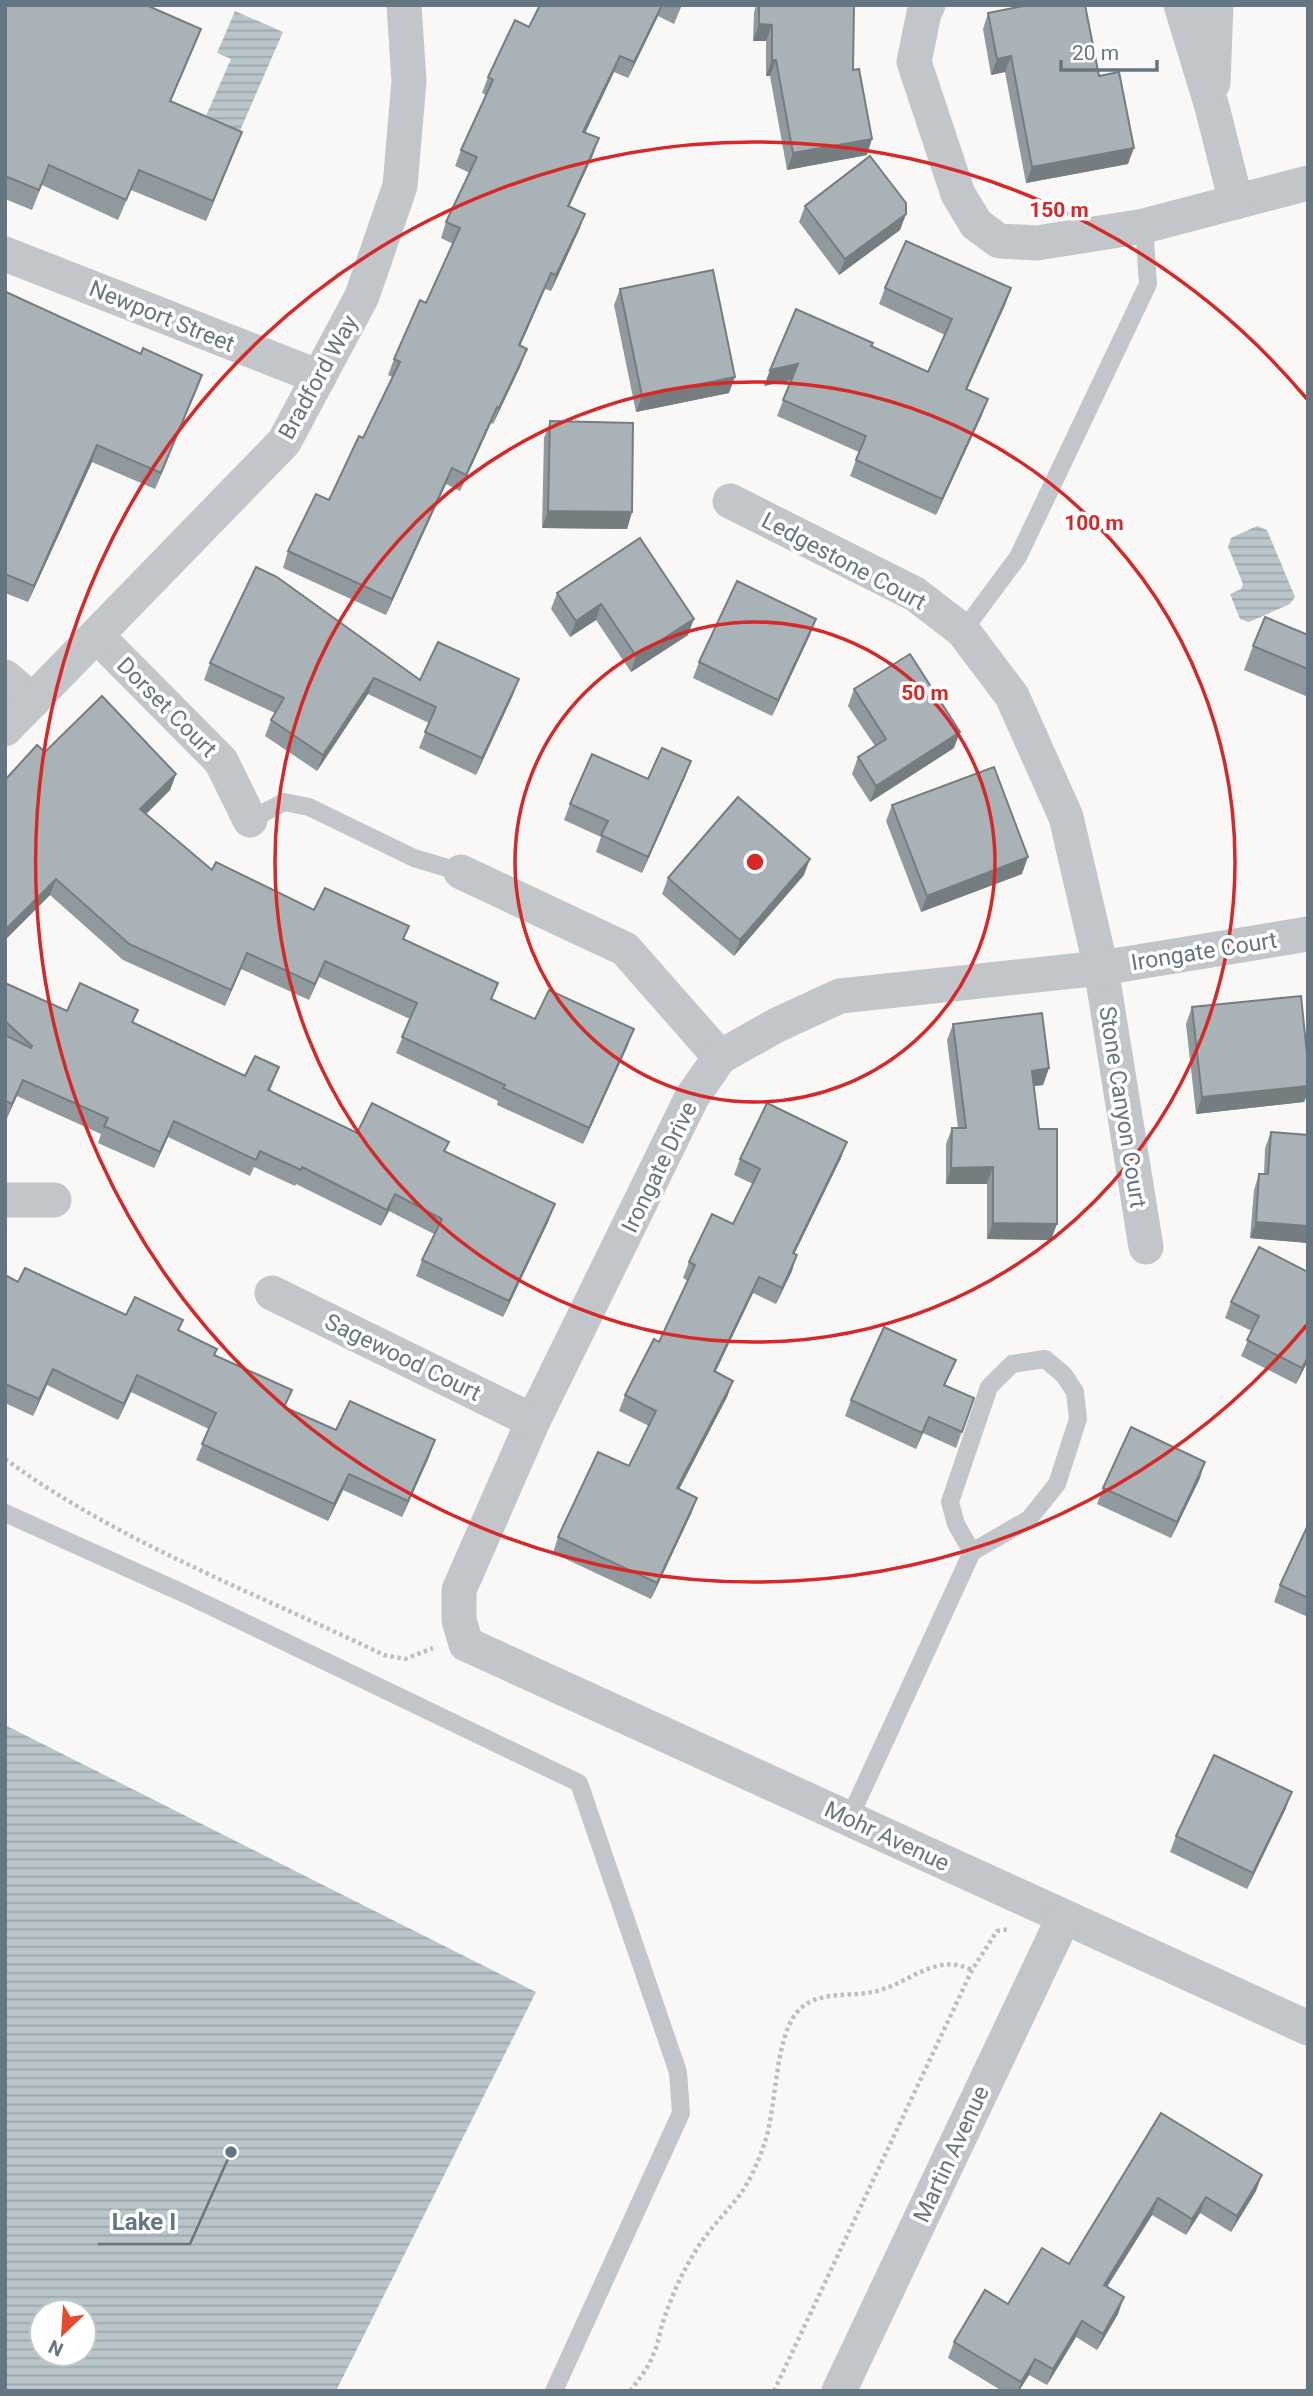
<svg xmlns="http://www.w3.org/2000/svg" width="1313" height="2396" font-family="Roboto,sans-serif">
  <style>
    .water { fill: url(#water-rules); fill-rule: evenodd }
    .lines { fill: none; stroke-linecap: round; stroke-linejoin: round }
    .path { stroke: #bcbfc1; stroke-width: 4.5; stroke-dasharray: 3.5 3.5; stroke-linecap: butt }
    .service { stroke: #c2c6ca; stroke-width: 18 }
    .minor { stroke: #c2c6ca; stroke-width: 35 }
    .wall { fill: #90999d }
    .shaded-wall { fill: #767d80 }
    .building { fill: #a8b2b7; stroke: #767d80; stroke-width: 2 }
    .ring { fill: none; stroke: #d62828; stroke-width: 3.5 }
    .labels { text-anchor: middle; stroke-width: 7; stroke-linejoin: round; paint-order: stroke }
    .street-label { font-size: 23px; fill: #647681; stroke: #fff }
    .centre { fill: #d62828; stroke: #fff; stroke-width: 3.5 }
    .ring-label { font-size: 21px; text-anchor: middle; font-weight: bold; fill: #d62828; stroke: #fff; stroke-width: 7; stroke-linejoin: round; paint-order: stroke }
    .leader { fill: none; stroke: #647681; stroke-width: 2.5 }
    .callout-dot { fill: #647681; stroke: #fff; stroke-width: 2.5 }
    .callout-label { font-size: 24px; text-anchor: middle; font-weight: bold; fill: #647681; stroke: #fff; stroke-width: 7; stroke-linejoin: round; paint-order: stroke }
  </style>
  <defs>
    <pattern id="water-rules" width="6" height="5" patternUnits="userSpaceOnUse" patternTransform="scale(1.75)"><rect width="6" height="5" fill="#b9c6c9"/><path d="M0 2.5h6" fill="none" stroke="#9aa5a9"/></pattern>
  </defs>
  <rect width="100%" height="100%" fill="#f9f8f6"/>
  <!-- water -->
  <g class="water">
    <path d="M235,11L283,32L239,133L205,118L231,59L217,53Z"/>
    <path d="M1257,526L1267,530L1295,597L1290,604L1249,622L1240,619L1230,594L1241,589L1243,584L1228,547L1231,538Z"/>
    <path d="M5,1725L536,1992L336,2391H5ZM42,2312H84V2354H42Z"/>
  </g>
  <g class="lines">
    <!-- path -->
    <g class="path">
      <path d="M5,1459C120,1543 256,1593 384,1655L405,1659L433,1648"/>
      <path d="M630,2391C639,2379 648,2369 653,2355C658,2346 659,2335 662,2325C670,2300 681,2274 695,2252C706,2233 721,2218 734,2202C748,2186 757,2165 764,2145C777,2109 774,2040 797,2012C817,1989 851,1998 877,1991C910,1983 936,1952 972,1970"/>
      <path d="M774,2391L972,1970L997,1931L1010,1929"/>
    </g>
    <!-- service -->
    <g class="service">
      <path d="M963,631L1018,557L1148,284L1144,226"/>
      <path d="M250,820L284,802L309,807L414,858L461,872"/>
      <path d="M5,1513L185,1594L579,1783L678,2072L681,2113L554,2391"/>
      <path d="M849,1819L972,1552L1029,1519L1057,1484L1078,1419L1075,1392L1064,1375L1045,1359L1012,1364L989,1387L950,1502L956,1524L972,1552"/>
    </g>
    <!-- minor -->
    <g class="minor">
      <path d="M928,5L924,13L914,62L958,194L976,224L999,241L1037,243L1144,226L1308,183"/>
      <path d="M1181,5L1212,107L1236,202"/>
      <path d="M1213,83L1216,5"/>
      <path d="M5,254L319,377"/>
      <path d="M730,501L915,594L963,631L1012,696L1066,817L1101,968L1146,1247"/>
      <path d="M97,636L221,761L250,820"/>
      <path d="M5,677L33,701"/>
      <path d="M5,729L284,442L362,296L400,186L409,81L404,5"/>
      <path d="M461,872L625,949L720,1057"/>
      <path d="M1308,934L1101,968L840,996L777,1025L720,1057L692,1097L533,1421L459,1590V1620L466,1644L1308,2028"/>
      <path d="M5,1200H54"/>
      <path d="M272,1293L533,1421"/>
      <path d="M839,2391L1064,1917"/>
    </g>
  </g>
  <!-- wall -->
  <g class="wall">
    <path d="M5,5L193,49L171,101L234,152L206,221L131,190L118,220L42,185L32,210L5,199Z"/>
    <path d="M540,5H682L674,24L658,16L628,78L614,72L585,133L593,155L569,207L585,214L579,230L551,291L545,289L520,346L521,365L493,424L491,423L460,491L446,484L386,615L283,568L288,551L329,500L363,438L392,377L388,375L394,359L426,303L453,244L441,238L446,222L470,173L455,166L461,150L486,95L482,93L488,77L529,27Z"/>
    <path d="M756,5H854L853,70L867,155L787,170L770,76H766V41H753L754,13Z"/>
    <path d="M988,13L1099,76L1128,164L1026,183L1005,72L991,75L983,29Z"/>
    <path d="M805,206L906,214L900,230L839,275L799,222Z"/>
    <path d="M885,288H1011L1005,305L967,390L982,415L936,515L850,476L859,452L777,416L791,380L764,386L871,347L928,372L945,335L879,304Z"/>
    <path d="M620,289L729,393L636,412L614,305Z"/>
    <path d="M5,294L196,391L155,489L92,462L28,602L5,593Z"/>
    <path d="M550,421L632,512L627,529L542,528L544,438Z"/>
    <path d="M640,538L688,635L631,672L596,620L570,637L551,609L557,593Z"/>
    <path d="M816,619L810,635L772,716L693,678L699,662Z"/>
    <path d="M1308,635V697L1244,670L1253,646Z"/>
    <path d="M210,663L420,680L513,695L476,775L419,748L429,723L368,694L317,771L265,736L271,720L275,713L204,680Z"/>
    <path d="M854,689L954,748L870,802L852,774L858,757L875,746L848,706Z"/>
    <path d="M45,752L176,774L170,790L146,814L212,870L314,910L404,939L492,999L535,1019L628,1045L583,1144L497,1105L498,1101L396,1053L410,1019L319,977L309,1000L241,969L225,1006L123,960L50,895L5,940V780Z"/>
    <path d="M691,761L685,777L642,873L596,852L601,837L564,820L570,804L648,779Z"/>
    <path d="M892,805L1022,874L921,912L886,821Z"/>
    <path d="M804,875L734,956L662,894L668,878Z"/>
    <path d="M5,983L67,1011L138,1010L133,1022L245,1076L279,1067L270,1091L357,1133L449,1142L445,1152L549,1220L503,1317L416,1276L422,1260L434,1234L389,1211L381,1226L296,1184L295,1186L254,1167L250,1176L168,1137L154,1168L98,1143L101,1134L17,1096L6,1120H5Z"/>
    <path d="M1192,1007L1308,1064V1093L1304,1102L1196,1114L1186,1024Z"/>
    <path d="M953,1024L1049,1068L1043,1085L1033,1086L1051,1240L987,1239V1184H946V1144L952,1128H958L947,1040Z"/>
    <path d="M1271,1132L1308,1135V1243L1250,1238L1254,1190L1259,1174H1264L1265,1148Z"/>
    <path d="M841,1158L794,1254L792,1271L776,1304L753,1293L716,1371L733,1381L727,1397L679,1489L697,1498L691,1514L651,1599L553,1553L558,1537L629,1466L649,1426L619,1411L625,1395L659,1342L688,1281L683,1278L689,1262L733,1224L753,1184L734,1175L740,1159Z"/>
    <path d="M1308,1272V1361L1296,1384L1241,1356L1252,1331L1225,1318L1231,1302Z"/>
    <path d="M5,1275L18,1282L126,1315L183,1320L179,1331L217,1349L215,1355L285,1407L336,1430L429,1457L402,1517L343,1490L328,1521L196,1460L209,1429L131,1392L118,1420L47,1385L33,1416L5,1403Z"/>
    <path d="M956,1360L945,1385L974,1398L956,1448L923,1433L916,1449L845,1416L851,1400Z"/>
    <path d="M1200,1478L1171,1538L1097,1504L1103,1488Z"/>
    <path d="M1308,1525V1617L1274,1602L1280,1585Z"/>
    <path d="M1286,1808L1247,1889L1170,1852L1176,1836Z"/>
    <path d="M1161,2113L1256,2191L1231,2232L1200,2213L1186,2235L1152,2215L1107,2287L1118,2314L1097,2350L1076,2337L1047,2385L1029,2375L1019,2391H1002L948,2358L954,2342L1069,2264Z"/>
  </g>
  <!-- shaded-wall -->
  <g class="shaded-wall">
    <path d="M662,5L658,16L628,78L634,62Z"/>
    <path d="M759,24L772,25L766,41H753Z"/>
    <path d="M201,29L193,49L162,120L170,101Z"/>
    <path d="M620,56L614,72L578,148L583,132Z"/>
    <path d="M1011,56L1005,72L991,75L997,59Z"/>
    <path d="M772,60H776L770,76H766Z"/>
    <path d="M242,132L234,152L206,221L213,201Z"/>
    <path d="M599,138L593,155L562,222L568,206Z"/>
    <path d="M872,139L867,155L787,170L793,153Z"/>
    <path d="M1134,148L1128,164L1026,183L1032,167Z"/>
    <path d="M585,214L579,230L551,291L556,275Z"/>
    <path d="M906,214L900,230L839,275L845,259Z"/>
    <path d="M551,273L545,289L513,362L519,345Z"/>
    <path d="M1011,288L1005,305L960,405L966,389Z"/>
    <path d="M527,349L521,365L493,424L499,408Z"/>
    <path d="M798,364L792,380L764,386L770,370Z"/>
    <path d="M202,375L196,391L155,489L161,473Z"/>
    <path d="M735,377L729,393L636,412L642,396Z"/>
    <path d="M988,399L982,415L936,515L942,499Z"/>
    <path d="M497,407L491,423L460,491L466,475Z"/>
    <path d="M97,445L92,462L28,602L34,586Z"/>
    <path d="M452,468L446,484L386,615L392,599Z"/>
    <path d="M548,511L632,512L627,529L542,528Z"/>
    <path d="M601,604L596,620L570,637L576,621Z"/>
    <path d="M694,619L688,635L631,672L636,656Z"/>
    <path d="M816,619L810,635L772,716L778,700Z"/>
    <path d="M374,678L368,694L317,771L323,755Z"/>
    <path d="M519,679L513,695L476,775L482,758Z"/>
    <path d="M960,732L954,748L870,802L876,786Z"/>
    <path d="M691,761L685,777L642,873L648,857Z"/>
    <path d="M176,774L170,790L135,825L140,809Z"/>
    <path d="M1028,857L1022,874L921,912L927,896Z"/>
    <path d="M810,859L804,875L734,956L740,940Z"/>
    <path d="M56,879L50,895L5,940V930Z"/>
    <path d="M247,953L241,969L225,1006L231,990Z"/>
    <path d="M325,961L319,977L309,1000L315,984Z"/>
    <path d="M634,1029L628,1045L583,1144L589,1128Z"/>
    <path d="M1049,1068L1043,1085L1026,1087L1032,1071Z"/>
    <path d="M23,1080L17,1096L6,1120L12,1104Z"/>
    <path d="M1308,1086V1093L1304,1102L1196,1114L1202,1097Z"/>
    <path d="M174,1121L168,1137L154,1168L160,1152Z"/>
    <path d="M847,1142L841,1158L787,1269L793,1253Z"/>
    <path d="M993,1167L987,1184H946L951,1168Z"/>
    <path d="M395,1194L389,1211L381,1226L387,1210Z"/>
    <path d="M555,1204L549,1220L503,1317L509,1301Z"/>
    <path d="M1256,1222L1308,1226V1243L1250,1238Z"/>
    <path d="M993,1223L1057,1224L1051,1240L987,1239Z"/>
    <path d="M797,1255L792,1271L776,1304L782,1288Z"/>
    <path d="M759,1277L753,1293L708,1387L714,1371Z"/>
    <path d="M1308,1357V1361L1296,1384L1302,1368Z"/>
    <path d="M53,1369L47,1385L33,1416L39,1399Z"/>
    <path d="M137,1375L131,1392L118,1420L124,1404Z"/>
    <path d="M733,1381L727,1397L671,1505L677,1488Z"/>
    <path d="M929,1417L923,1433L916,1449L922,1433Z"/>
    <path d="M435,1440L429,1457L402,1517L408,1501Z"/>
    <path d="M1205,1462L1200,1478L1171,1538L1177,1522Z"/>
    <path d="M349,1474L343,1490L328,1521L334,1504Z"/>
    <path d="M697,1498L691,1514L651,1599L657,1583Z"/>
    <path d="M1292,1792L1286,1808L1247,1889L1253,1873Z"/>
    <path d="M1262,2175L1256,2191L1231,2232L1237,2216Z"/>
    <path d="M1206,2197L1200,2213L1186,2235L1192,2219Z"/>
    <path d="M1158,2198L1152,2215L1098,2301L1104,2285Z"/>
    <path d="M1124,2297L1118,2314L1097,2350L1103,2334Z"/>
    <path d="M1082,2321L1076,2337L1047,2385L1053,2369Z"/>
    <path d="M1035,2359L1029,2375L1019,2391H1018L1021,2382Z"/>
  </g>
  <!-- building -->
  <g class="building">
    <path d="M5,5H146L201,29L170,101L242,132L213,201L139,170L126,200L49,165L39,190L5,176Z"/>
    <path d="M540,5H662L634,62L620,56L583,132L599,138L568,206L585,214L556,275L551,273L519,345L527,349L499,408L497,407L466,475L452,468L392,599L288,551L316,494L329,500L359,436L363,438L400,362L394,359L420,300L426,303L460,228L446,222L477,157L461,150L493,80L488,77L515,20L529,27Z"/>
    <path d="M759,5H854L853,70L859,69L872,139L793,153L776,60H772V25L759,24Z"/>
    <path d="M1028,5H1085L1099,76L1119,72L1134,148L1032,167L1011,56L997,59L988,13Z"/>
    <path d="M870,156L906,203V214L845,259L805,206Z"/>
    <path d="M906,241L1011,288L966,389L988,399L942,499L856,460L866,436L783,400L798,364L770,370L796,309L873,343L871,346L928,372L952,319L885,288Z"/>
    <path d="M713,270L735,377L642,396L620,289Z"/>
    <path d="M6,292L141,354L143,348L202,375L161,473L97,445L34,586L5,574V294Z"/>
    <path d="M550,421L633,423L632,512L548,511Z"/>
    <path d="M640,538L694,619L636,656L601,604L576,621L557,593Z"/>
    <path d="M256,567L277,577L420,680L438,642L519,679L482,758L425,732L436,707L374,678L323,755L271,720L284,698L210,663Z"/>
    <path d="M737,581L816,619L778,700L699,662Z"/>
    <path d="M1265,617L1308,635V669L1253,646Z"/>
    <path d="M910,654L960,732L876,786L858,757L886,739L854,689Z"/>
    <path d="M102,696L176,774L140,809L212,870L216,862L314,910L325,888L409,926L403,939L498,983L491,999L535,1019L549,990L634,1029L589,1128L503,1088L505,1085L402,1037L417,1003L325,961L315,984L247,953L231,990L129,944L56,879L5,930V780L37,745L45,752Z"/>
    <path d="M662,748L691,761L648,857L601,835L608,821L570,804L592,754L648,779Z"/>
    <path d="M994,767L1028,857L927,896L892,805Z"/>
    <path d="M738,797L810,859L740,940L668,878Z"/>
    <path d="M5,983L67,1011L80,983L138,1010L132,1022L245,1076L255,1056L279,1067L268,1090L357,1133L372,1103L449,1142L444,1151L555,1204L509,1301L422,1260L442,1219L395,1194L387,1210L302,1167L301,1170L260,1151L256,1160L174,1121L160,1152L104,1126L108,1118L23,1080L12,1104L5,1101V1035L31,1048L32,1046L5,1021Z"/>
    <path d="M1301,996L1308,1064V1086L1202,1097L1192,1007Z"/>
    <path d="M1042,1013L1049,1068L1032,1071L1039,1129H1057V1224L993,1223V1167L951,1168L952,1128H966L953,1024Z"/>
    <path d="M767,1103L847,1142L793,1253L797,1255L782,1288L759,1277L714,1371L733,1381L677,1488L697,1498L657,1583L558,1537L598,1452L629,1466L656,1411L625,1395L654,1339L659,1342L695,1265L689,1262L712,1214L733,1224L760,1169L740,1159Z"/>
    <path d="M1271,1132L1308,1135V1226L1256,1222L1259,1174H1268Z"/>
    <path d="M1259,1247L1308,1272V1357L1302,1368L1247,1340L1259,1316L1231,1302Z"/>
    <path d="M25,1268L126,1315L135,1297L183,1320L178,1330L217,1349L214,1355L292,1390L284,1407L336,1430L350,1401L435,1440L408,1501L349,1474L334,1504L202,1444L216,1413L137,1375L124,1404L53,1369L39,1399L5,1384V1275L18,1282Z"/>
    <path d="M884,1327L956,1360L944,1385L974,1398L962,1432L929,1417L922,1433L851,1400Z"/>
    <path d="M1131,1427L1205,1462L1177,1522L1103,1488Z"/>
    <path d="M1308,1525V1598L1280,1585Z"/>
    <path d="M1214,1755L1292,1792L1253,1873L1176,1836Z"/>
    <path d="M1161,2113L1262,2175L1237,2216L1206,2197L1192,2219L1158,2198L1104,2285L1124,2297L1103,2334L1082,2321L1053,2369L1035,2359L1021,2382L954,2342L985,2290L1008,2304L1042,2248L1069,2264Z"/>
  </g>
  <!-- distance rings -->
  <g class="ring">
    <circle cx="755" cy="862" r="240"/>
    <circle cx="755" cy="862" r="480"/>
    <path d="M1307 1325A720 720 0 1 1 1307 399"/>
  </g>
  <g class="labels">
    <!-- street labels -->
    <g class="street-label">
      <text transform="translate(162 316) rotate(22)" y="8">Newport Street</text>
      <text transform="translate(318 377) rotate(-61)" y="8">Bradford Way</text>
      <text transform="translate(844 561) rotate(28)" y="8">Ledgestone Court</text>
      <text transform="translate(167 707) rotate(45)" y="8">Dorset Court</text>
      <text transform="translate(1204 951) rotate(-9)" y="8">Irongate Court</text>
      <text transform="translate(1123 1107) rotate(81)" y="8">Stone Canyon Court</text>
      <text transform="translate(659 1167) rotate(-64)" y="8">Irongate Drive</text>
      <text transform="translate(403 1357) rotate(26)" y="8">Sagewood Court</text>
      <text transform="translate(887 1836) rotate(25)" y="8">Mohr Avenue</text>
      <text transform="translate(951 2154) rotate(-65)" y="8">Martin Avenue</text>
    </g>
  </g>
  <circle cx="755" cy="862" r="10" class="centre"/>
  <g class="ring-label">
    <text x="1059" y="217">150 m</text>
    <text x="1094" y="530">100 m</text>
    <text x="925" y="700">50 m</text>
  </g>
  <!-- callouts -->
  <path class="leader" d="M231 2152L190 2244H98"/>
  <circle class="callout-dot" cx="231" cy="2152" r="7"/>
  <g class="callout-label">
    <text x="144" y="2230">Lake I</text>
  </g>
  <!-- border -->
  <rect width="1313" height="2396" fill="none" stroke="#647681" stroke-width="14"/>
  <!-- north arrow -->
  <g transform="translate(63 2333) rotate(205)"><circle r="33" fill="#ffffff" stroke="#c1c8cd" stroke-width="2"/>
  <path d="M0-5L12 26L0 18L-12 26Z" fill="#e34b2c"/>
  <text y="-10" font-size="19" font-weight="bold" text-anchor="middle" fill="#647681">N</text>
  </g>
  <!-- scale -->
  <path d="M1061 60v10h96v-10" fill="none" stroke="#647681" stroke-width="3.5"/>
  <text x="1072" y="60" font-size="21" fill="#647681" stroke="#ffffff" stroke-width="5" paint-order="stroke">20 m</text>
</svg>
